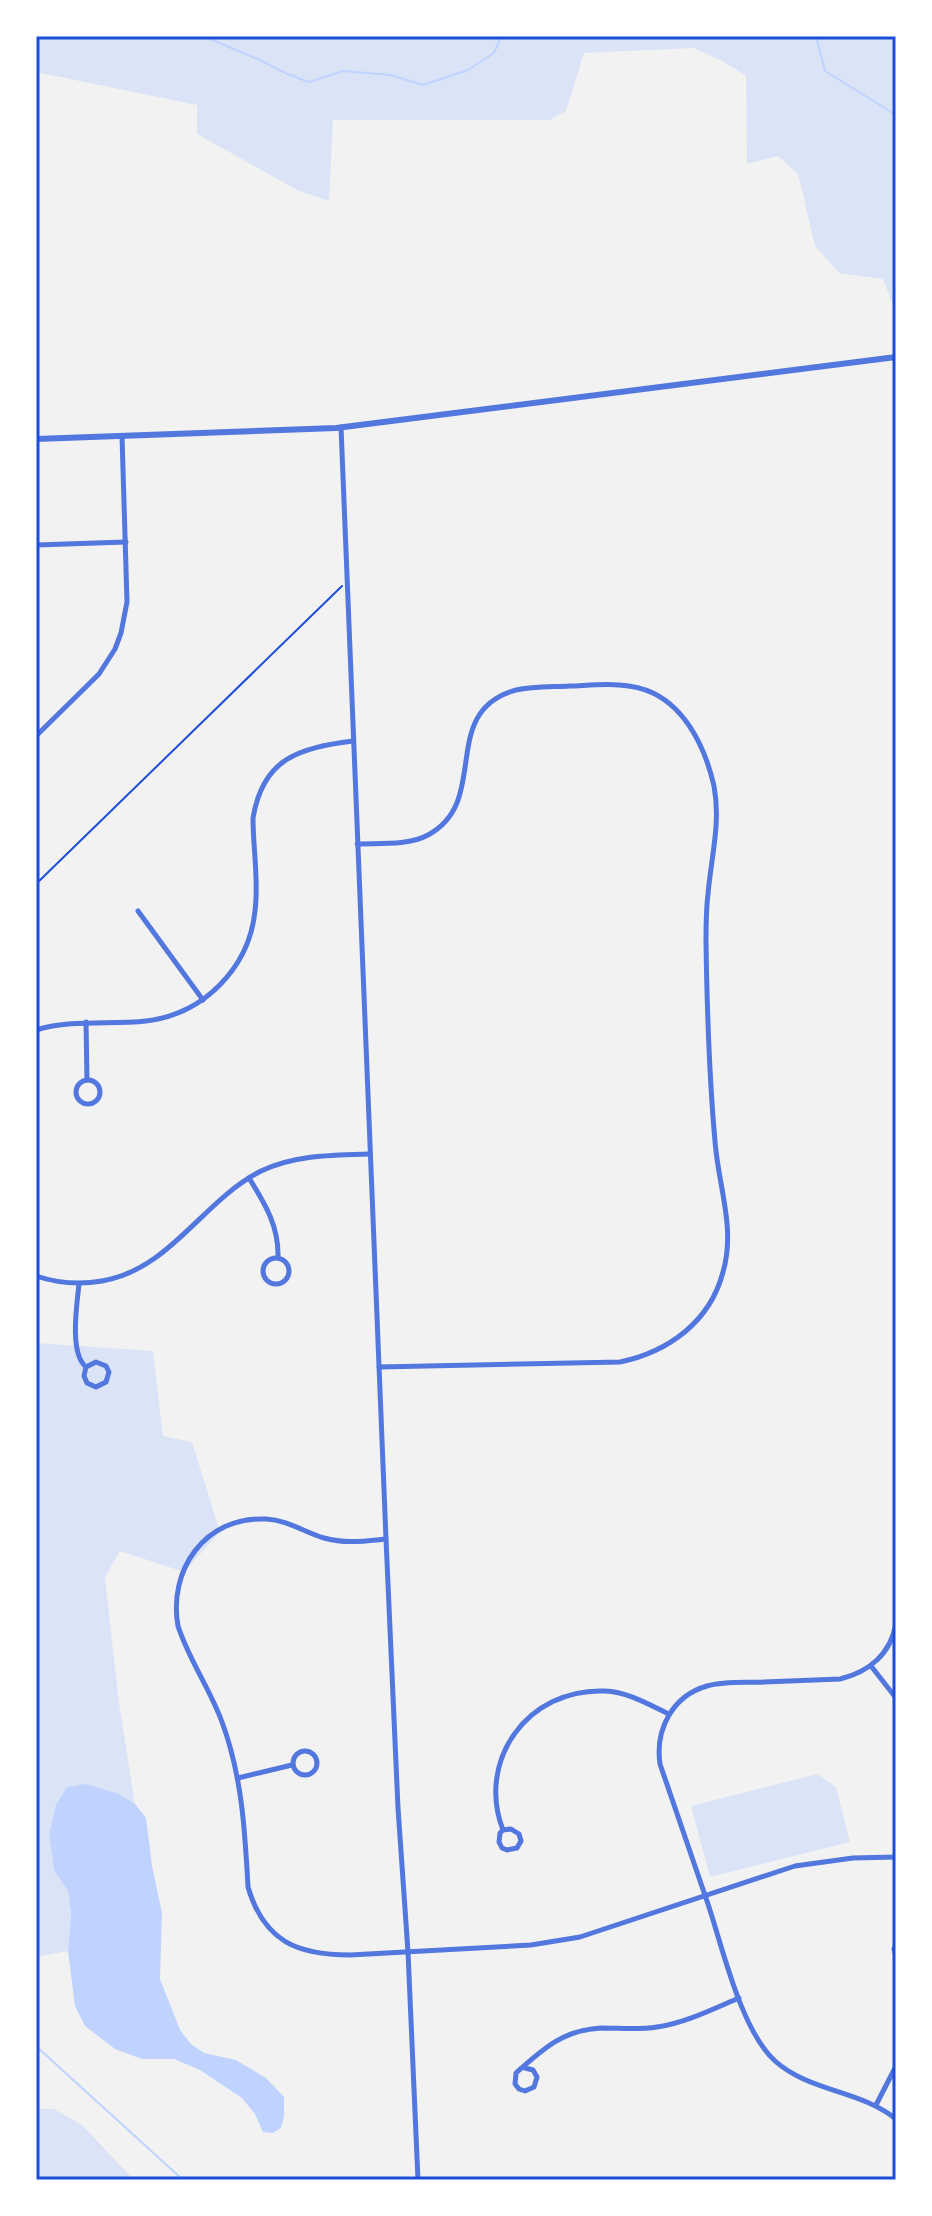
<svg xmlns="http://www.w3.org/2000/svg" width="932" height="2216" font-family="Roboto,sans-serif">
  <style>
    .green { fill: #dbe4f7 }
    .water { fill: #bfd3fe }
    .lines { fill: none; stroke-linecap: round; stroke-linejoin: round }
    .stream { stroke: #bfd3fe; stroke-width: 2 }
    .path { stroke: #1d4ed8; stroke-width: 2 }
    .minor { stroke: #5277de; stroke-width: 5 }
    .tertiary { stroke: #5277de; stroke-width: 6 }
    .neatline { fill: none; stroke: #1d4ed8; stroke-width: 3 }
  </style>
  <rect width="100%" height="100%" fill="#f2f2f2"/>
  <!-- green -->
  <g class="green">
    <path d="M36,36H896V313L883,279L839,273L815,246L798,174L778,156L747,164L746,76L724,62L694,48L584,53L566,111L550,120H333L329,201L297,190L197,134V105L36,72Z"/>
    <path d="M36,1343L153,1351L163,1436L192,1442L220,1532L184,1572L120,1551L105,1577L119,1703L135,1804L119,1794L67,1787L56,1803L49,1835L54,1870L68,1891L71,1914L68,1951L36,1957Z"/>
    <path d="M817,1774L836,1787L850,1842L710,1877L691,1806Z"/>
    <path d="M36,2109H54L82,2125L134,2180H36Z"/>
  </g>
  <!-- water -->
  <path class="water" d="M86,1784L119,1794L135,1804L146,1818L152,1866L162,1913L160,1979L180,2030L191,2044L204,2053L236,2060L266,2078L284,2097V2116L281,2128L273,2133L263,2132L255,2114L242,2098L200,2070L174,2059H142L115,2049L85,2026L75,2006L68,1951L71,1914L68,1891L54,1870L49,1835L56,1804L67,1787Z"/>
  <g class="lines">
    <!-- stream -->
    <g class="stream">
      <path d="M203,36L260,60L285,73L309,82L343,71L391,75L423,85L468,70L494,53L501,36"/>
      <path d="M816,36L825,71L896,115"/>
      <path d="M36,1680L38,1688L36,1730"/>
      <path d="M36,2046L183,2180"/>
    </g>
    <!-- path -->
    <path class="path" d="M36,884L342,586"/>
    <!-- minor -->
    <g class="minor">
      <path d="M341,427L386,1539L398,1808L408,1952L418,2180"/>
      <path d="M36,545L126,542"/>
      <path d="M36,736L99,674L115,649L121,633L127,602L122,436"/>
      <path d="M357,844C379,843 408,846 428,835C492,801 437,712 516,690C533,686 553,687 570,686C598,685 628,681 653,693C688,710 706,751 714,786C721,823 711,858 708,894C706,910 706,926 706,942C707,1008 709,1075 715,1141C718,1185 736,1228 723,1272C710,1322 668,1352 620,1362L379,1367"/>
      <path d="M138,911L203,1000"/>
      <path d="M86,1022L87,1080"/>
      <path d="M36,1030C73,1019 109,1025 146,1021C204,1014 249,968 255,911C259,881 253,849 253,818C263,758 299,748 353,741"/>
      <circle cx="88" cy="1092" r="12"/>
      <path d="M249,1178C265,1204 279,1226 278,1258"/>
      <circle cx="276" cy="1271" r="13"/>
      <path d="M36,1276C57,1283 80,1285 102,1281C171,1269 202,1201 261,1171C295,1155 332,1155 369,1154"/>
      <path d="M79,1284C77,1304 69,1353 86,1367L84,1376L87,1383L96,1387L106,1382L109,1372L106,1366L96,1362L86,1367"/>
      <path d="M386,1539C365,1541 345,1544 324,1538C304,1532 288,1520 266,1519C205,1516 168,1570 178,1626C189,1660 210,1689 222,1722C242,1776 245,1831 248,1887C264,1942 298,1955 350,1955L531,1945L580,1937L795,1866L853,1858L896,1857"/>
      <path d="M896,1623C891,1654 869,1672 840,1679C815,1680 789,1681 764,1682C746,1683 725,1681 707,1686C672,1696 655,1730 660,1764C676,1811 692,1857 708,1904C723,1949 741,2030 775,2061C810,2092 860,2090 896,2119"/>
      <path d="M871,1666L896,1698"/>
      <circle cx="305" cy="1763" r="12"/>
      <path d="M238,1778L292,1765"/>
      <path d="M503,1830L511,1829L519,1834L521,1841L517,1848L507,1850L502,1848L499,1842L500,1833L503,1830C476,1760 528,1688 605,1691C628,1692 648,1704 669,1714"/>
      <path d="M896,1944L894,1949L896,1957"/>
      <path d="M525,2068L533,2070L537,2077L534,2087L525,2091L519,2089L515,2084L516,2073C542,2050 562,2030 601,2028C620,2028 639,2030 657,2027C685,2023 713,2009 739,1998"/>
      <path d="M876,2105L896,2066"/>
    </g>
    <!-- tertiary -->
    <path class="tertiary" d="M36,439L336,428L896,357"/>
  </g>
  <!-- border -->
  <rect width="932" height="2216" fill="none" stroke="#ffffff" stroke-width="76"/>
  <rect x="38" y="38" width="856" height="2140" class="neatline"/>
</svg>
